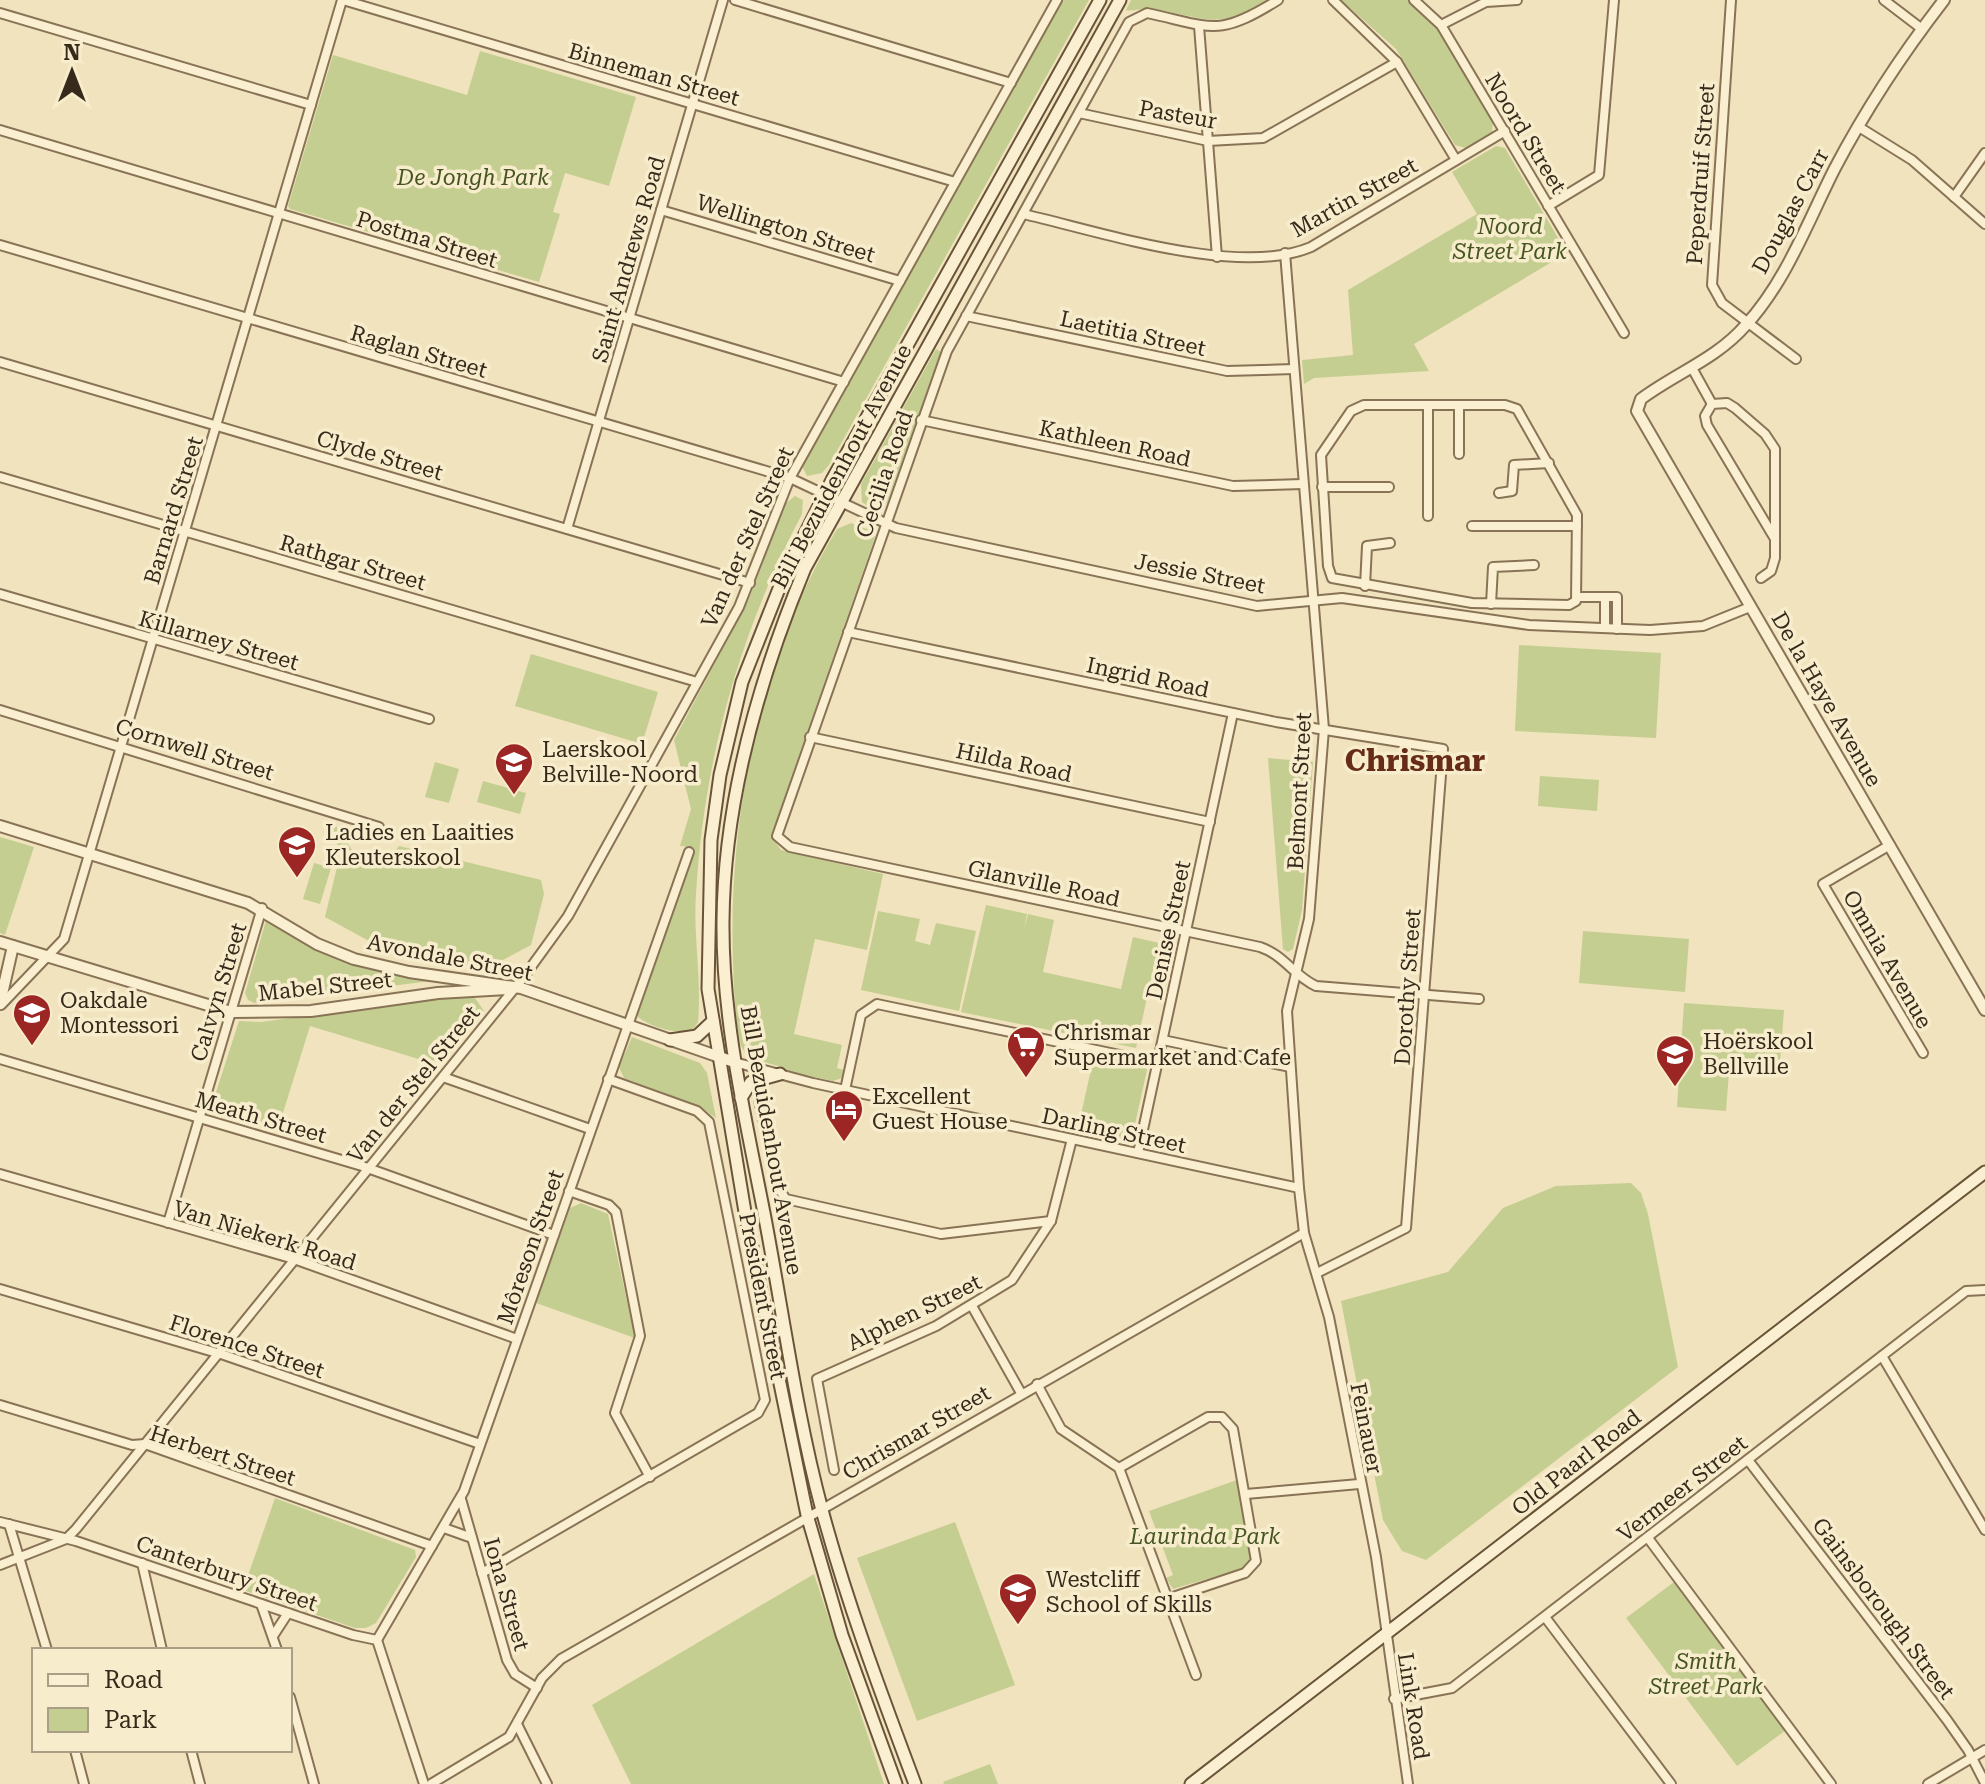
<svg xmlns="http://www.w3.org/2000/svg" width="1985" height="1784" font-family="'Roboto Serif',serif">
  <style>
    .green { fill: #c5ce91 }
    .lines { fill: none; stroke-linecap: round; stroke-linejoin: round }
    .minor-casing { stroke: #897356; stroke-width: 12 }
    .tertiary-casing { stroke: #897356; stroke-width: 14 }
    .secondary-casing { stroke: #6a5439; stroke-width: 15 }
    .minor { stroke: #faf0d1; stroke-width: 8 }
    .tertiary { stroke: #faf0d1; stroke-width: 10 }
    .secondary { stroke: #faf0d1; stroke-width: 11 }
    .labels { text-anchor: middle; stroke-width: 7; stroke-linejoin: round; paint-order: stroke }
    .street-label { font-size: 22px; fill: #372a1b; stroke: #f7edcd }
    .park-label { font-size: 22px; font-style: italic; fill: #465521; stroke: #f7edcd }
    .poi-label { font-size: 22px; fill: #372a1b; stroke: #f7edcd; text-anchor: start }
    .district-label { font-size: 30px; font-weight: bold; fill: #662c18; stroke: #f7edcd }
  </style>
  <rect width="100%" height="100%" fill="#f0e3bd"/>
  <!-- green -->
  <g class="green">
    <path d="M1063,0H1089L829,465L822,473L807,476L802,466Z"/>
    <path d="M1131,0H1269C1213,33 1207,16 1150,9C1141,8 1133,12 1126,10Z"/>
    <path d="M1341,0H1409L1440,32L1493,122L1492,132L1466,148L1455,145L1396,49Z"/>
    <path d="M480,51L636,97L609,186L565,173L553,212L560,214L539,282L290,209L288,206L333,55L467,95Z"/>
    <path d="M1496,146L1505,148L1567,253L1414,344L1429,371L1314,378L1304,384L1302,360L1353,355L1348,290L1477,214L1452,172Z"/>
    <path d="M936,349L941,352L887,503L869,507L862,502L861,484Z"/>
    <path d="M795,496L803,500L802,514C739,634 704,759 696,894C693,937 702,981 698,1022L692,1031C676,1034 649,1027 637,1016L695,852L692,847L680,846L691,809L674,740L748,601L786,503Z"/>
    <path d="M851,523L872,531L875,537L771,836L781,850L883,874L867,950L815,939L794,1034L842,1045L837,1068L844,1070L842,1078L833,1081L782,1070V1067L757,1060L746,1054L741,1046C734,1018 734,989 733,961C728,815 760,655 837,529Z"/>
    <path d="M1519,645L1661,653L1656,738L1515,731Z"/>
    <path d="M531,654L658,692L642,744L515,706Z"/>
    <path d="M1268,758L1313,762L1302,910L1293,949L1288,952L1283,949Z"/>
    <path d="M435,762L459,769L449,803L425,797Z"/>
    <path d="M1540,776L1599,780L1597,811L1538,806Z"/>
    <path d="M483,781L526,793L520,814L477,802Z"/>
    <path d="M336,826L354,853L347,859L389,858L399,846L541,880L544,894L531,945L486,969L369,941L325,917L339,859L346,858L329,831Z"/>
    <path d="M0,837L34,847L5,935L0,933Z"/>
    <path d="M314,863L331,868L320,904L303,899Z"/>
    <path d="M986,905L1027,914L1024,930L1028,914L1054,920L1043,972L1121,989L1133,937L1159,943L1136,1048L961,1012Z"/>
    <path d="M878,911L920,919L915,941L930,945L936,923L976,931L959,1011L861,990Z"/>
    <path d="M267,917L320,948L431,981L254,1003L248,1000L245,993Z"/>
    <path d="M1583,931L1689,939L1685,992L1579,983Z"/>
    <path d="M438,998H475L484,1011L445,1060L425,1061L310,1026L277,1132L210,1111L239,1021L261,1022Z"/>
    <path d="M1684,1003L1784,1010L1780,1062L1730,1059L1726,1111L1677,1107Z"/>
    <path d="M632,1037L700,1063L707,1073L716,1118L699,1106L624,1078L619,1067Z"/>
    <path d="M1105,1056L1145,1065L1147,1070L1131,1142L1086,1133L1080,1119L1092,1065L1096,1058Z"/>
    <path d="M1631,1183L1641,1193L1648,1214L1678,1367L1426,1560L1402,1551L1383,1520L1341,1301L1448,1272L1503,1208L1556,1186Z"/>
    <path d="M581,1203L608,1214L635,1338L536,1303L570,1208Z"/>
    <path d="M1237,1480L1251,1562L1244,1568L1173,1589L1166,1578L1173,1575L1149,1511Z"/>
    <path d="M275,1498L415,1550L416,1557L376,1623L366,1628H355L243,1590Z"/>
    <path d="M955,1522L1015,1685L917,1721L857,1558Z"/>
    <path d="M814,1574L884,1784H631L592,1705Z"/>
    <path d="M1674,1582L1786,1730L1737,1766L1626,1618Z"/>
    <path d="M990,1764L998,1784H944L943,1782Z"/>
  </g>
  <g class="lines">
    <!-- minor casing -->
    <g class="minor-casing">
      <g id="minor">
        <path d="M343,0L955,182"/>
        <path d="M735,0L1011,83"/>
        <path d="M1278,0C1217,38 1213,27 1147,13L1129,22L947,351L777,836L790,847L1260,947C1284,955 1294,976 1316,986L1479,999"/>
        <path d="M1333,0L1397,62L1456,160"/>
        <path d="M1414,0L1441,25L1624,333"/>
        <path d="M1731,0L1712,285L1722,303L1796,359"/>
        <path d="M1884,0L1922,29"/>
        <path d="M0,13L311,105"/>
        <path d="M1441,25L1486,2L1517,0"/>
        <path d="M1199,26L1217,257"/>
        <path d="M1079,113L1208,141L1263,138L1397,62"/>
        <path d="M1859,127L1912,160L1985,224"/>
        <path d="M0,130L844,382"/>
        <path d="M1954,197L1985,153"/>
        <path d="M1548,206L1599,175L1614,0"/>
        <path d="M661,210L900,281"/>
        <path d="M1023,214C1099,231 1238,278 1311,247L1505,131"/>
        <path d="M0,245L790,478L896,528L1257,606L1342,598L1529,625L1650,630L1703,626L1750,607"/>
        <path d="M1285,253L1324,729L1309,919L1287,1011L1299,1188L1304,1233L1329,1317L1376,1557L1408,1784"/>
        <path d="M966,316L1227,371L1294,369"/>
        <path d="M0,362L750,583"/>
        <path d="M1692,368L1712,404"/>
        <path d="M1364,405H1505L1517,409L1577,515L1576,601L1569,605L1472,603L1332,578L1328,566L1321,455L1351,411Z"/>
        <path d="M921,420L1233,486L1303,484"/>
        <path d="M1459,454V405"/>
        <path d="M0,477L697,682"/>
        <path d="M1322,487H1389"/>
        <path d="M1499,493L1512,491L1514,465L1549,463"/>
        <path d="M1428,516V405"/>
        <path d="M1472,526H1577"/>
        <path d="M567,529L723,0"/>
        <path d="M1761,578L1771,571L1775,558V449L1765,434L1735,408L1727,403L1712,404L1705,416L1707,425L1775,539"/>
        <path d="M1365,586L1367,546L1390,543"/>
        <path d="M0,594L429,719"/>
        <path d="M1577,597H1617V629"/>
        <path d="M1491,604L1493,567L1534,565"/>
        <path d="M1605,628V597"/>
        <path d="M848,632L1276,722L1443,749L1406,1228L1317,1273"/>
        <path d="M0,710L379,827"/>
        <path d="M810,737L1210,822"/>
        <path d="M1890,845L1823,884L1923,1053"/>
        <path d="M1,1005L64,939L342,0"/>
        <path d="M1163,1040L1290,1067"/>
        <path d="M0,1059L362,1166L554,1235"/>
        <path d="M734,1062L813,1083L1299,1188"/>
        <path d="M443,1077L590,1129"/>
        <path d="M845,1090L861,1015L877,1004L1158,1063"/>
        <path d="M759,1100L778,1188L786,1199L941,1234L1051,1221"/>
        <path d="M1138,1153L1233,713"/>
        <path d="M0,1174L294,1259L517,1339"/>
        <path d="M569,1191L609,1205L616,1212L640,1336L615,1413L650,1477"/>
        <path d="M168,1223L262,908"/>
        <path d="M0,1289L224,1355L480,1444"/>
        <path d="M972,1306L1021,1393"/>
        <path d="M1882,1356L1985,1530"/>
        <path d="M1037,1384L1061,1429L1119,1468L1196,1675"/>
        <path d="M0,1405L132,1445L145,1444L432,1546"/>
        <path d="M1748,1460L1947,1720L1968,1750L1985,1783"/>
        <path d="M1119,1468L1208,1417H1222L1233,1429L1256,1561L1245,1573L1167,1599"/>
        <path d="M834,1470L817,1379L936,1326L1012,1280L1051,1221L1072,1139"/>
        <path d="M1246,1494L1359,1484"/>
        <path d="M461,1499L507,1660L515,1674L537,1688"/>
        <path d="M0,1522L76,1541L353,1635L377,1640"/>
        <path d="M9,1524L47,1650"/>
        <path d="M444,1528L472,1538"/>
        <path d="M1648,1538L1831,1784"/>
        <path d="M142,1563L162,1650"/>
        <path d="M0,1565L66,1539L76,1529L523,978L568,916L739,607L790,478L1057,0"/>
        <path d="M482,1573L758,1413L765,1400L709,1122L697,1111L608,1079"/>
        <path d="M261,1604L277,1650"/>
        <path d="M1545,1617L1671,1784"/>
        <path d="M273,1636L288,1613"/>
        <path d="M377,1640L464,1491L689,852"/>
        <path d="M377,1640L424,1784"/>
        <path d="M290,1697L314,1784"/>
        <path d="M1394,1699L1452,1688L1966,1291L1985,1290"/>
        <path d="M518,1726L547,1784"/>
        <path d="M75,1750L84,1784"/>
        <path d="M191,1750L200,1784"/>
        <path d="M431,1784L509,1737L542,1678L561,1659L1304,1233"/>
        <path d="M1928,1784L1985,1750"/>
      </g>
    </g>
    <!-- tertiary casing -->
    <g class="tertiary-casing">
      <g id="tertiary">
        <path d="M1944,0C1903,53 1866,109 1835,168C1808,221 1786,282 1745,326C1716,359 1676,373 1641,399L1637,411L1985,1010"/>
        <path d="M0,826L248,903L317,944L354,959L409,972L521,988L734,1062"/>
        <path d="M0,942L231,1012L311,1011L438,993L507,989"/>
        <path d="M0,1003L13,946"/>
      </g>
    </g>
    <!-- secondary casing -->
    <g class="secondary-casing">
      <g id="secondary">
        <path d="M670,1040L697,1036L713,1021"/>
        <path d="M741,1098L751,1082L780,1074"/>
        <path d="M896,1784L842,1635L807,1515L746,1218L708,989L711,840L720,775L742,682L784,576L832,480L1100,0"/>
        <path d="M915,1784C881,1693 847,1603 822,1510C796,1413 783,1312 764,1213C745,1116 722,1020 723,921C724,799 759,679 805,568L1120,0"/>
        <path d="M1191,1784L1985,1172"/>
      </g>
    </g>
    <!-- minor -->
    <use href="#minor" class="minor"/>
    <!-- tertiary -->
    <use href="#tertiary" class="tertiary"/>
    <!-- secondary -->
    <use href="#secondary" class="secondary"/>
  </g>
  <!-- icons -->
  <defs>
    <g id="school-pin" transform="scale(2)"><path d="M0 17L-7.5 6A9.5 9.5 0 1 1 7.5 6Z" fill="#9b2623" stroke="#f7edcd"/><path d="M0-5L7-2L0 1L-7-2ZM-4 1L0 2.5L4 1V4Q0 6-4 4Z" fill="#fff"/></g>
    <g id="supermarket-pin" transform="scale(2)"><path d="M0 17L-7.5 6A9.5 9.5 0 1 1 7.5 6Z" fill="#9b2623" stroke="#f7edcd"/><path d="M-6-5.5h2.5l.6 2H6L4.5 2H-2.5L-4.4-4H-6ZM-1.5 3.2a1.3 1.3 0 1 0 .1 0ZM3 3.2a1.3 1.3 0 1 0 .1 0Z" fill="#fff"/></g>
    <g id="hotel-pin" transform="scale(2)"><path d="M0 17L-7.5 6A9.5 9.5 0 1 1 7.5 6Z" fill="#9b2623" stroke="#f7edcd"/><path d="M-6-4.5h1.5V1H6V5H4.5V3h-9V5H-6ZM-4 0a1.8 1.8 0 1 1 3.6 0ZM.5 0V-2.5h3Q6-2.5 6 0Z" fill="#fff"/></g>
  </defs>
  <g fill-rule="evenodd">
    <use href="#school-pin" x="514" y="762"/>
    <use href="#school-pin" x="297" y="845"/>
    <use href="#school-pin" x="32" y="1013"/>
    <use href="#supermarket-pin" x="1026" y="1045"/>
    <use href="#school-pin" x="1675" y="1054"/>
    <use href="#hotel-pin" x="844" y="1109"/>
    <use href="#school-pin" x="1018" y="1592"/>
  </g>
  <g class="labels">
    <!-- street labels -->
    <g class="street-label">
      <text transform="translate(654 74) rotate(16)" y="8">Binneman Street</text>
      <text transform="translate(1178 114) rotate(10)" y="8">Pasteur</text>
      <text transform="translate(1526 133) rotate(59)" y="8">Noord Street</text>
      <text transform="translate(1700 174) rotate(-86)" y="8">Peperdruif Street</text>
      <text transform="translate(1354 197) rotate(-29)" y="8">Martin Street</text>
      <text transform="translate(1790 211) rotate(-62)" y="8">Douglas Carr</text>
      <text transform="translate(786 228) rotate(17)" y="8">Wellington Street</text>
      <text transform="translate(427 239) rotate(17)" y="8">Postma Street</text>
      <text transform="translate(628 259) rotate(-74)" y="8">Saint Andrews Road</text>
      <text transform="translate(1133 333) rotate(12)" y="8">Laetitia Street</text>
      <text transform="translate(419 351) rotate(16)" y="8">Raglan Street</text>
      <text transform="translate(1115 443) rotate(12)" y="8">Kathleen Road</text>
      <text transform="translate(380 455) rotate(16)" y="8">Clyde Street</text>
      <text transform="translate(841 466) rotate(-62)" y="8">Bill Bezuidenhout Avenue</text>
      <text transform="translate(884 474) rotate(-71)" y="8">Cecilia Road</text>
      <text transform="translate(173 510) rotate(-73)" y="8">Barnard Street</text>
      <text transform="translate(747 537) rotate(-66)" y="8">Van der Stel Street</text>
      <text transform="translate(353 562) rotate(16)" y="8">Rathgar Street</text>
      <text transform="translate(1200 573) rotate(11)" y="8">Jessie Street</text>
      <text transform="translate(219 640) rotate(16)" y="8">Killarney Street</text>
      <text transform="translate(1148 677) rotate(12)" y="8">Ingrid Road</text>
      <text transform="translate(1827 699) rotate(60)" y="8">De la Haye Avenue</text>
      <text transform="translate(195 749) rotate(17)" y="8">Cornwell Street</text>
      <text transform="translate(1014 762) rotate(12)" y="8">Hilda Road</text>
      <text transform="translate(1299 791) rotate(-87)" y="8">Belmont Street</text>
      <text transform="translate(1044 883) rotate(12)" y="8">Glanville Road</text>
      <text transform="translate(1168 930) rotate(-78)" y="8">Denise Street</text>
      <text transform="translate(450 957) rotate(11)" y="8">Avondale Street</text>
      <text transform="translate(1888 959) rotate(60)" y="8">Omnia Avenue</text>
      <text transform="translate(325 986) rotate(-6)" y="8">Mabel Street</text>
      <text transform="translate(1407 987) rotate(-86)" y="8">Dorothy Street</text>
      <text transform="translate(218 992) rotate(-73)" y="8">Calvyn Street</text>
      <text transform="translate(413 1084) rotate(-51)" y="8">Van der Stel Street</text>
      <text transform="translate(261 1117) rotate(16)" y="8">Meath Street</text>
      <text transform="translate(1114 1130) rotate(12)" y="8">Darling Street</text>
      <text transform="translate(772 1140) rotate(80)" y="8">Bill Bezuidenhout Avenue</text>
      <text transform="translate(265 1235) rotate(17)" y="8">Van Niekerk Road</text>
      <text transform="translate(530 1247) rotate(-71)" y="8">Môreson Street</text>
      <text transform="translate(763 1296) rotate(79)" y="8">President Street</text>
      <text transform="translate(914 1312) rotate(-26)" y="8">Alphen Street</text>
      <text transform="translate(247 1346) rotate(18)" y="8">Florence Street</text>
      <text transform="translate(1367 1428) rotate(79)" y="8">Feinauer</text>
      <text transform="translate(916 1432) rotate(-30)" y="8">Chrismar Street</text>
      <text transform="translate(223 1455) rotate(18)" y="8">Herbert Street</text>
      <text transform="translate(1576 1462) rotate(-38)" y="8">Old Paarl Road</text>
      <text transform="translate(1682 1488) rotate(-38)" y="8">Vermeer Street</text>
      <text transform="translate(227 1573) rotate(19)" y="8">Canterbury Street</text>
      <text transform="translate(507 1594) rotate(74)" y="8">Iona Street</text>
      <text transform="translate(1884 1608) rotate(53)" y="8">Gainsborough Street</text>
      <text transform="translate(1414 1706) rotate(81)" y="8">Link Road</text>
    </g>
    <!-- park labels -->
    <g class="park-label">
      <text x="473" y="185">De Jongh Park</text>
      <text x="1510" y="234">Noord<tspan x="1510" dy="25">Street Park</tspan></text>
      <text x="1205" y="1544">Laurinda Park</text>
      <text x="1706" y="1669">Smith<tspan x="1706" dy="25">Street Park</tspan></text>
    </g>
    <!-- poi labels -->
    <g class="poi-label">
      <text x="542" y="757">Laerskool<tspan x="542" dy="25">Belville-Noord</tspan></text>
      <text x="325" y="840">Ladies en Laaities<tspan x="325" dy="25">Kleuterskool</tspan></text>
      <text x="60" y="1008">Oakdale<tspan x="60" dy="25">Montessori</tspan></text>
      <text x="1054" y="1040">Chrismar<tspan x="1054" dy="25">Supermarket and Cafe</tspan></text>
      <text x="1703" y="1049">Hoërskool<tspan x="1703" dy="25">Bellville</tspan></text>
      <text x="872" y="1104">Excellent<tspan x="872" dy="25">Guest House</tspan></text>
      <text x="1046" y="1587">Westcliff<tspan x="1046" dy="25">School of Skills</tspan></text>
    </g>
    <!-- district labels -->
    <g class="district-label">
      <text x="1415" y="771">Chrismar</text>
    </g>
  </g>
  <!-- legend -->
  <rect x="32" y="1648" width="260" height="104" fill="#f7edcd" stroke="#aa9f86" stroke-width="2"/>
  <rect x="48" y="1674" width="40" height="12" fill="#faf0d1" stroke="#aa9f86" stroke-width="2"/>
  <text x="104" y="1688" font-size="24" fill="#372a1b">Road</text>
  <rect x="48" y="1708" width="40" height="24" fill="#c5ce91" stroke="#aa9f86" stroke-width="2"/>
  <text x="104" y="1728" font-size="24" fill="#372a1b">Park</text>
  <!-- north arrow -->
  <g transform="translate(72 72)" stroke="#f7edcd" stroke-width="6" paint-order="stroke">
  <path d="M0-6L14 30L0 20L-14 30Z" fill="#372a1b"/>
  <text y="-12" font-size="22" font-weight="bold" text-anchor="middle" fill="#372a1b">N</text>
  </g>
</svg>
